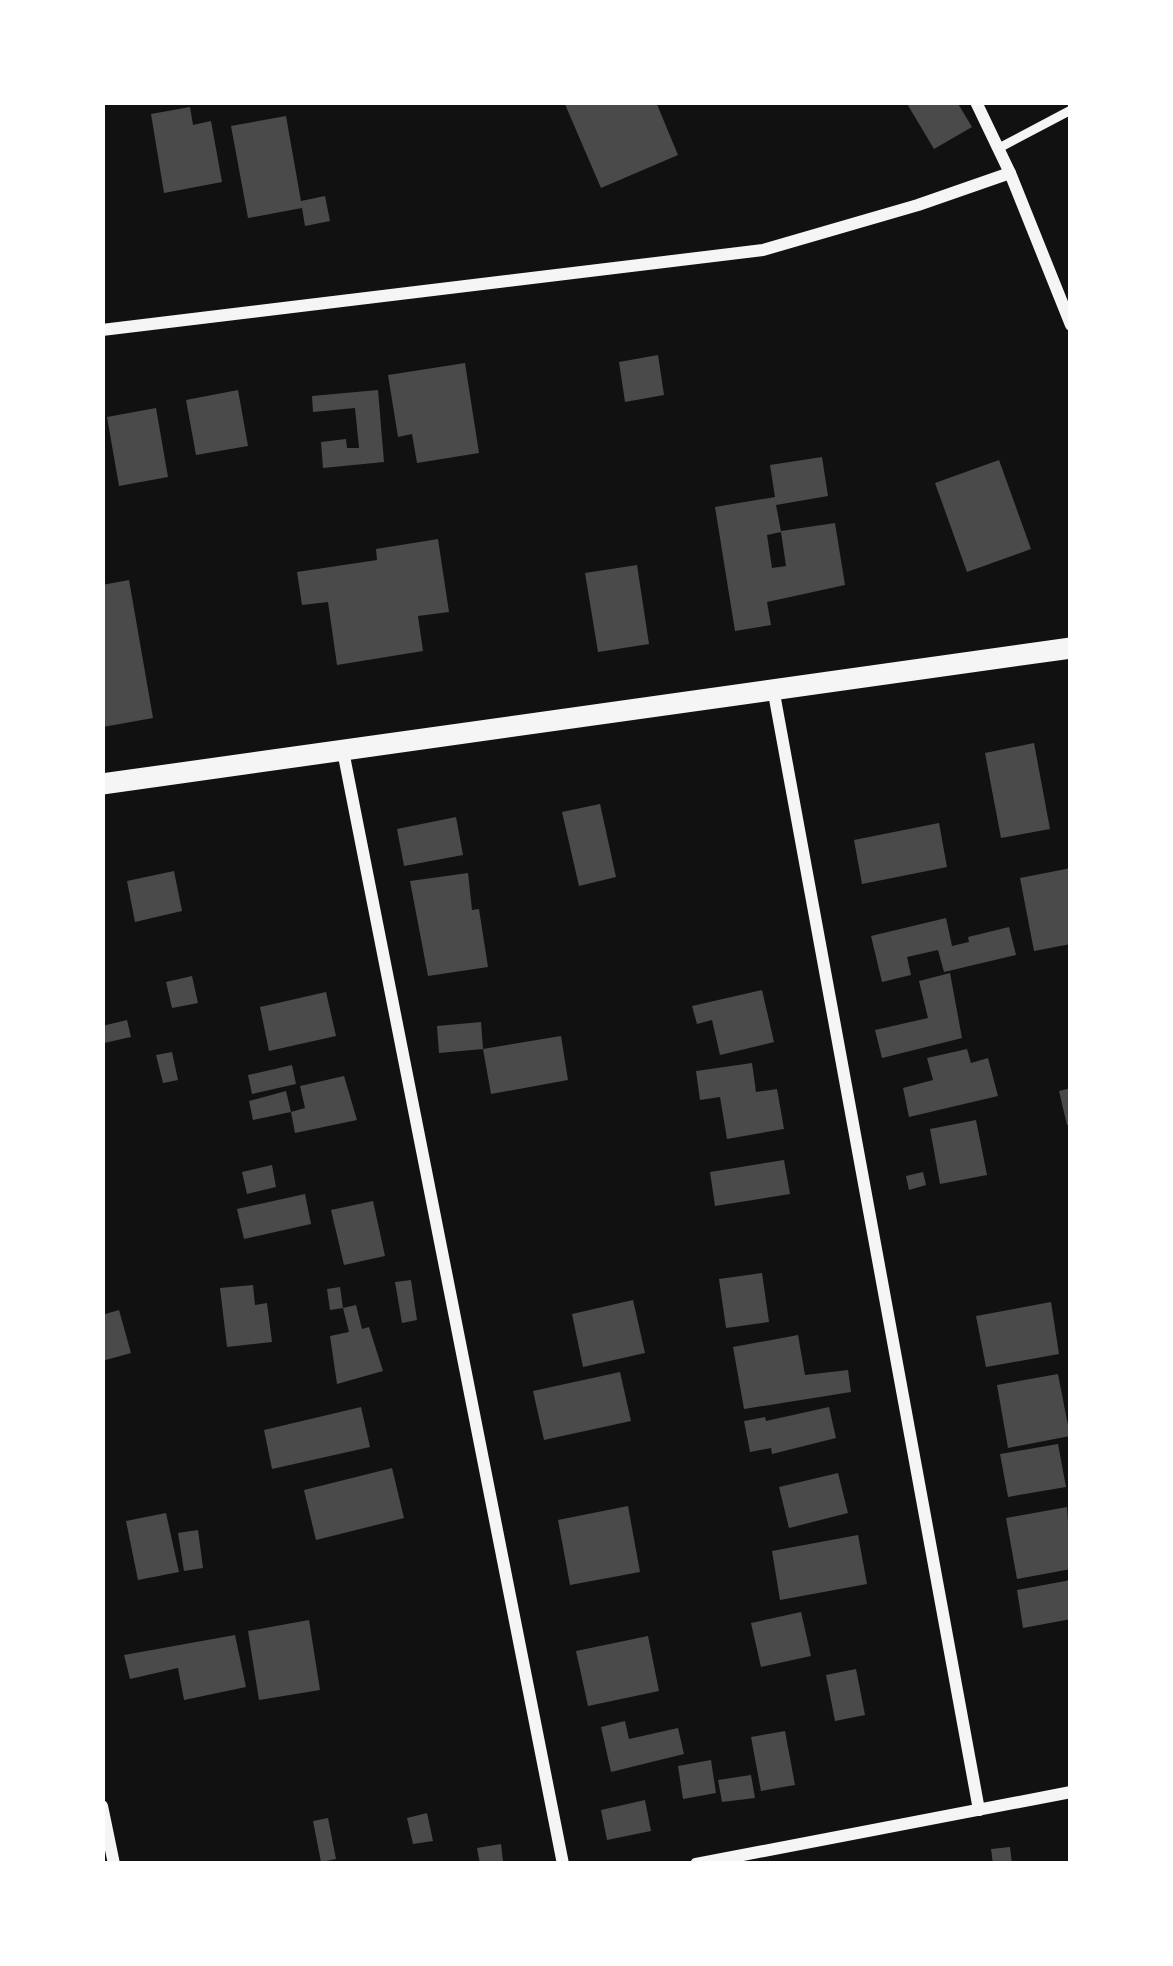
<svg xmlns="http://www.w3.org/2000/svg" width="1173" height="1966" font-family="'PT Sans',sans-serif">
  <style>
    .building { fill: #4a4a4a; fill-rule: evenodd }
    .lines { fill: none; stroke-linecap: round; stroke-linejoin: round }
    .service { stroke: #f5f5f5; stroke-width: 9 }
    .minor { stroke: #f5f5f5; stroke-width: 12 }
    .tertiary { stroke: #f5f5f5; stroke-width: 21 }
  </style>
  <rect width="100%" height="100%" fill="#111"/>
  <!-- building -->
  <g class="building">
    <path d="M564,102H656L678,155L601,188Z"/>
    <path d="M906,102H957L972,127L934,149Z"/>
    <path d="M190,107L193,125L211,121L222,182L164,193L151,114Z"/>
    <path d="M286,116L301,201L325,196L330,221L305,226L302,208L248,218L231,126Z"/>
    <path d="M658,355L664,395L625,402L619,362Z"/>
    <path d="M465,363L479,453L417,463L412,434L398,437L388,375Z"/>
    <path d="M238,390L248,446L196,455L186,400Z"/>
    <path d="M378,390L384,462L323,468L321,442L346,439L347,448H359L355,408L313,412L312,396Z"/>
    <path d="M156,408L168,477L119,486L107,417Z"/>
    <path d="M822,457L828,496L776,505L781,531L835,523L845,585L767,602L771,625L735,631L715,507L775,497L770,465ZM781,532L786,566L772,568L767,535Z"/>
    <path d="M999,460L1031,549L967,572L935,483Z"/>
    <path d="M438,539L449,612L418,616L423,651L337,665L328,602L302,605L297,572L377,560L376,549Z"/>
    <path d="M637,565L649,644L598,652L585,573Z"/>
    <path d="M129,580L153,718L103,727L102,585Z"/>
    <path d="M1034,743L1050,829L1001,838L985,753Z"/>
    <path d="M600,804L616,877L579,886L562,812Z"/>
    <path d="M456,817L463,855L404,866L397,829Z"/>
    <path d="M939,823L947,867L862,884L854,840Z"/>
    <path d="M1071,868V944L1034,951L1020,878Z"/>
    <path d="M174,871L182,911L135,922L127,881Z"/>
    <path d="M468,873L472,910L479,909L488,967L428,976L410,881Z"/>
    <path d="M946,918L952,946L969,942L968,937L1009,927L1016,955L944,972L938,950L907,957L911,975L882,982L871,936Z"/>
    <path d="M950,973L962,1038L882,1058L875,1030L928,1018L919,981Z"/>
    <path d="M192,976L198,1003L172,1008L166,982Z"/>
    <path d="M762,990L774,1042L720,1055L712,1020L697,1024L692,1006Z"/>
    <path d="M326,992L336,1036L269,1051L260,1007Z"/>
    <path d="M127,1020L131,1037L104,1043L102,1026Z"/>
    <path d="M481,1022L483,1049L439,1053L437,1026Z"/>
    <path d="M561,1036L568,1080L491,1094L483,1049Z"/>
    <path d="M967,1049L971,1063L988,1058L998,1096L909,1117L903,1088L933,1080L927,1058Z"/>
    <path d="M172,1052L178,1080L163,1083L156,1055Z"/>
    <path d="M752,1063L756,1092L777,1089L784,1129L727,1139L720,1097L700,1100L696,1071Z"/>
    <path d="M292,1065L296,1084L252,1094L248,1075Z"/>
    <path d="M344,1076L357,1120L295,1133L291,1112L253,1120L249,1101L286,1091L291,1112L305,1108L300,1086Z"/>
    <path d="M1071,1088V1124L1067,1125L1059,1091Z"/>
    <path d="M976,1120L987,1175L940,1184L930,1129Z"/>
    <path d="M784,1160L790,1194L715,1206L710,1172Z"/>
    <path d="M272,1165L276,1187L247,1194L242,1172Z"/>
    <path d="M923,1172L926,1185L909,1190L906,1176Z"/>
    <path d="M305,1194L311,1224L244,1239L237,1209Z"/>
    <path d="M373,1201L385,1256L344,1265L331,1210Z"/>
    <path d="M762,1273L769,1322L726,1328L719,1279Z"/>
    <path d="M411,1280L417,1320L402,1323L395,1282Z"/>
    <path d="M253,1285L255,1305L267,1303L272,1342L227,1347L220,1288Z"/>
    <path d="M340,1287L343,1308L330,1310L327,1289Z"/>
    <path d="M633,1300L645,1353L583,1367L572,1314Z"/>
    <path d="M1051,1302L1059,1354L986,1367L976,1316Z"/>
    <path d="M356,1305L362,1329L369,1327L383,1371L337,1384L330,1336L349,1332L343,1308Z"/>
    <path d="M119,1310L131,1353L102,1361V1315Z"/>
    <path d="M798,1335L805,1375L848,1370L851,1392L744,1409L733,1347Z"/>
    <path d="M620,1372L631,1421L544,1440L533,1391Z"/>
    <path d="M1058,1374L1070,1436L1008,1448L997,1385Z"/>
    <path d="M361,1407L370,1447L272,1469L264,1430Z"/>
    <path d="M829,1407L836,1438L772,1454L771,1448L750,1452L744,1421L765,1417L766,1421Z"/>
    <path d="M1058,1444L1066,1487L1008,1497L1000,1454Z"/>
    <path d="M392,1468L404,1518L316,1540L304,1490Z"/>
    <path d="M838,1473L848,1513L789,1528L779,1487Z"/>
    <path d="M628,1506L640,1572L570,1585L558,1520Z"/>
    <path d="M1067,1507L1071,1569L1017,1579L1006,1518Z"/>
    <path d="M166,1513L179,1572L138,1580L126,1521Z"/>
    <path d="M198,1530L203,1568L184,1571L178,1533Z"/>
    <path d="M858,1535L867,1584L780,1600L772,1551Z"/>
    <path d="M1071,1580V1619L1023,1628L1017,1590Z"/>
    <path d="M801,1612L811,1656L761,1667L751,1623Z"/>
    <path d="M309,1620L320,1690L259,1700L248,1631Z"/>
    <path d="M235,1635L246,1687L184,1700L178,1668L130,1679L124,1655Z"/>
    <path d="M648,1636L659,1691L588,1706L576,1651Z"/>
    <path d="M856,1669L865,1715L835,1721L826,1675Z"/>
    <path d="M625,1721L629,1739L678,1728L684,1754L611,1772L601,1727Z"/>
    <path d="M785,1731L795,1785L761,1791L751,1737Z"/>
    <path d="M711,1760L716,1793L683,1799L678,1766Z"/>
    <path d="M751,1775L755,1798L722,1802L718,1780Z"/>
    <path d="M645,1800L651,1831L607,1840L601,1810Z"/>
    <path d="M427,1813L433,1841L413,1844L407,1818Z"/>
    <path d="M328,1818L336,1859L321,1862L313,1821Z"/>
    <path d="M501,1844L503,1861L480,1864L477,1848Z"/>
    <path d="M1010,1847L1012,1864H993L991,1849Z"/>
  </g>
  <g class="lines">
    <!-- service -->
    <path class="service" d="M999,148L1071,110"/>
    <!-- minor -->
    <g class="minor">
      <path d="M976,102L1010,173L1071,325"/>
      <path d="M102,330L763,250L918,205L1010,173"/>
      <path d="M773,688L979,1810"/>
      <path d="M343,751L563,1864"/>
      <path d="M102,1806L114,1864"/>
      <path d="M696,1864L1071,1792"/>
    </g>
    <!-- tertiary -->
    <path class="tertiary" d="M102,784L1071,648"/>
  </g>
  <!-- border -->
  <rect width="1173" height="1966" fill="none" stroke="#ffffff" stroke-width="210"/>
</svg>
